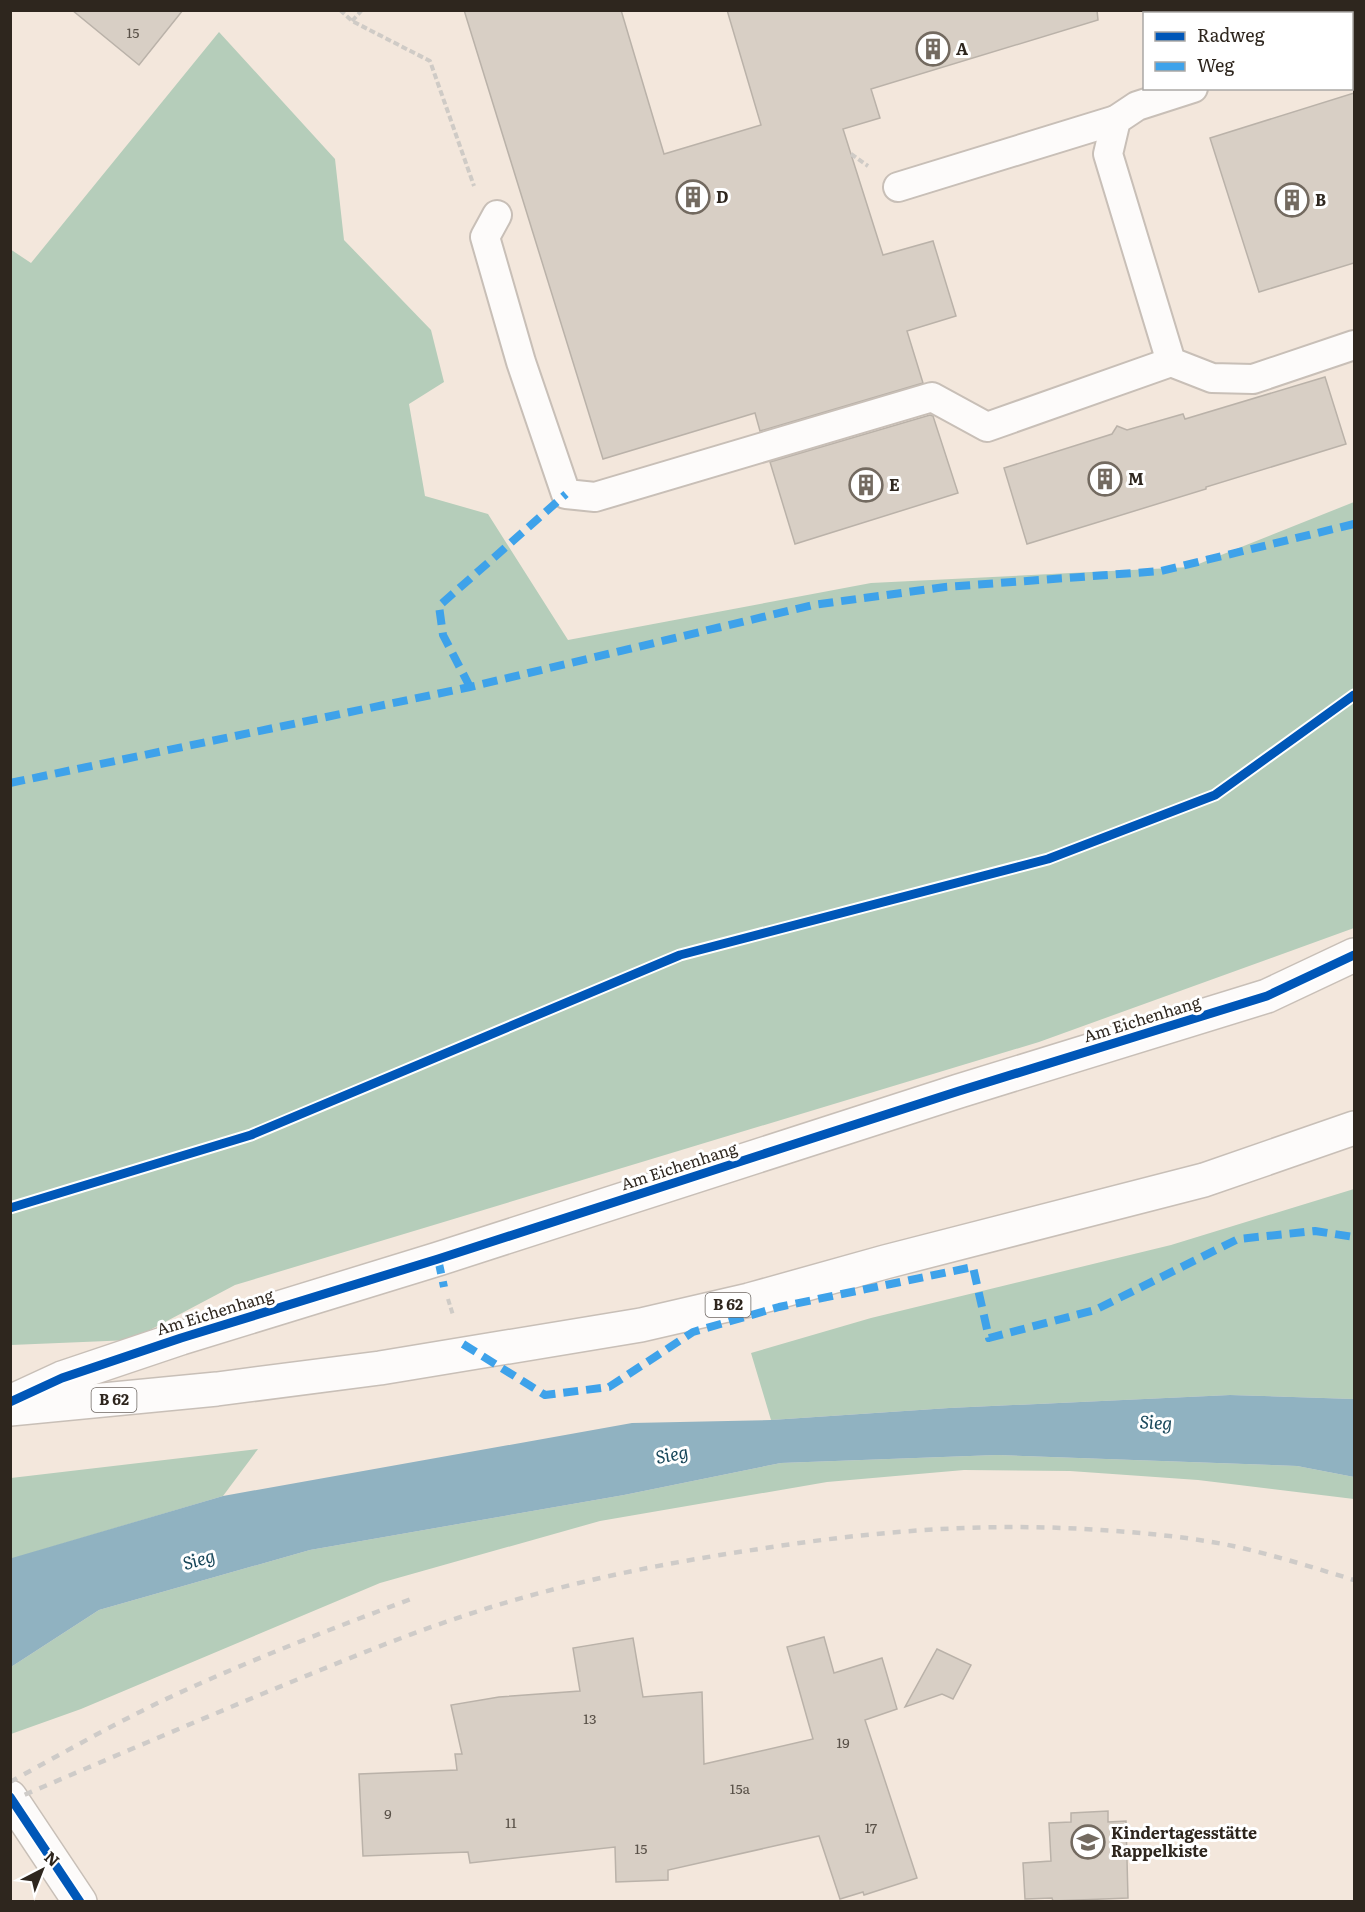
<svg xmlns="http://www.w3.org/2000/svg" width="1365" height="1912" font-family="Literata,serif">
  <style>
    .forest { fill: #b5cdba }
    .water { fill: #90b2c1 }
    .building { fill: #d8cfc5; stroke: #bab2a9; stroke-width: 1.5 }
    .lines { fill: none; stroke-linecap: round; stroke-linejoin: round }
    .lane-casing { stroke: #c8bfb7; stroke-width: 32 }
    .street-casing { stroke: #c8bfb7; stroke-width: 36 }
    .primary-casing { stroke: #c8bfb7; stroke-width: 36 }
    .path { stroke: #cfcbc6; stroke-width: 4; stroke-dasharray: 6 3; stroke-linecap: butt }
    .lane { stroke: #fdfbfa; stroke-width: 28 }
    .street { stroke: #fdfbfa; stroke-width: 33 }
    .primary { stroke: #fdfbfa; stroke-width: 33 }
    .rail { stroke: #cecbc8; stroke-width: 4.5; stroke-dasharray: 8 8; stroke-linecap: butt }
    .quiet { stroke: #3ea2ea; stroke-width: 8; stroke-dasharray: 15 8; stroke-linecap: butt }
    .cycleway-casing { stroke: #fff; stroke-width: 13 }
    .cycleway { stroke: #0057b8; stroke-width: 9 }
    .labels { text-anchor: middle; stroke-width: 6; stroke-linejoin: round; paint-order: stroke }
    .number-label { font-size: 14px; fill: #595148 }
    .shield { fill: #fff; stroke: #6d6762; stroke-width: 1.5 }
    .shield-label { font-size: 15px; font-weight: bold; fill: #2e261e }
    .poi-label { font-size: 16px; font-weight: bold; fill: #2e261e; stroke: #fff; text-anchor: start }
    .street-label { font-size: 16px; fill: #2e261e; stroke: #fff }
    .water-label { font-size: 18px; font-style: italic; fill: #18475a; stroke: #fff }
  </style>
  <rect width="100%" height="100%" fill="#f3e7dc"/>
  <!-- forest -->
  <g class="forest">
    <path d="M219,32L335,159L344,240L431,330L444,382L409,404L425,496L488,514L568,640L871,583L1191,567L1354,502V928L1039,1042L235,1285L131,1340L11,1345L10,249L31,263Z"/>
    <path d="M1354,1189V1399L1230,1395L949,1408L771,1420L751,1353L871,1318L1171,1245Z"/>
    <path d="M258,1449L223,1496L11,1559V1478Z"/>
    <path d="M997,1455L1297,1466L1354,1477V1499L1198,1480L1070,1471L964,1470L827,1482L600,1521L380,1583L81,1709L11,1734V1667L99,1610L310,1550L624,1495L781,1463Z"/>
  </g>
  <!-- water -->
  <path class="water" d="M1230,1395L1354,1399V1477L1297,1466L997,1455L781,1463L624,1495L310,1550L99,1610L11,1667L12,1558L223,1496L632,1423L771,1420L949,1408Z"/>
  <!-- building -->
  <g class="building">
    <path d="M72,10H183L139,65Z"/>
    <path d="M464,10H621L664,154L761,125L727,10H1097L1098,20L871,89L880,118L843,129L883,255L933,241L956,316L907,331L923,383L760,431L755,413L603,459Z"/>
    <path d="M1354,93V263L1259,292L1210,138Z"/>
    <path d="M1325,377L1346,444L1206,487V489L1027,544L1004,468L1112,434L1117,426L1127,430L1183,414L1185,419Z"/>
    <path d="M930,415L933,416L958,493L795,544L770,462Z"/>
    <path d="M824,1637L834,1673L882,1658L897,1709L865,1720L917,1878L864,1895L863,1892L840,1899L819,1836L668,1870V1880L616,1882L615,1847L470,1863L468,1852L363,1856L359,1774L457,1770L455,1754H462L451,1705L499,1697L580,1691L573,1648L633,1638L643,1697L702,1692L704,1764L813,1739L787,1647Z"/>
    <path d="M937,1649L971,1665L953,1699L942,1694L905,1707Z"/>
    <path d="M1108,1811V1822L1126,1821L1128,1898L1053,1901L1052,1898L1025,1899L1023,1863L1051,1861L1049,1823L1071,1822V1813Z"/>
  </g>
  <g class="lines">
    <!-- lane casing -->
    <g class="lane-casing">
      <g id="lane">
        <path d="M1352,39L1354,38"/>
        <path d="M1193,88L1137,106L1116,120L1108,154L1171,362L1212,378L1253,379L1354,345"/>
        <path d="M898,187L1116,120"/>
        <path d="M497,215L485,237L521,362L566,494L595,497L932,397L987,427L1171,362"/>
      </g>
    </g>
    <!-- street casing -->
    <g class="street-casing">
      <g id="street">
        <path d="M10,1402L62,1378L181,1338L438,1259L959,1091L1267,996L1354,955"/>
        <path d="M10,1797L80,1902"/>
      </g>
    </g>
    <!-- primary casing -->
    <g class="primary-casing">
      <path id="primary" d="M10,1409L217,1389L380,1368L641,1325L749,1300L885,1262L1204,1180L1354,1128"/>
    </g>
    <!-- path -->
    <g class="path">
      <path d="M340,10L352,21L430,61L474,186"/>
      <path d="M352,21L362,10"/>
      <path d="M1352,82L1354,81"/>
      <path d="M851,154L868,166"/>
      <path d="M448,1299L453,1315"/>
    </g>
    <!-- lane -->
    <use href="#lane" class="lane"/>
    <!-- street -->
    <use href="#street" class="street"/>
    <!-- primary -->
    <use href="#primary" class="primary"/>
    <!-- rail -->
    <g class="rail">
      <path d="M10,1782C61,1754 112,1725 164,1700C245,1662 328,1630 411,1599"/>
      <path d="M10,1801C94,1765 178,1729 262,1694C340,1662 418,1629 498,1605C583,1579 671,1562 759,1549C873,1531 985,1522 1101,1530C1145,1533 1190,1537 1233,1546C1274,1555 1315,1568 1354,1580"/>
    </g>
    <!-- quiet -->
    <g class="quiet">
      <path d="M470,687L443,635L439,606L566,494"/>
      <path d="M10,783L470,687L813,605L945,587L1161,571L1354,524"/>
      <path d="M438,1259L444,1287"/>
      <path d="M463,1344L545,1395L609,1387L693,1332L779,1307L973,1267L989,1338L1095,1310L1238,1239L1315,1231L1354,1237"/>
    </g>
    <!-- cycleway casing -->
    <g class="cycleway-casing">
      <g id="cycleway">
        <path d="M10,1208L251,1135L680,955L1048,859L1215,795L1354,695"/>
        <path d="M10,1402L62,1378L181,1338L438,1259L959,1091L1267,996L1354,955"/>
        <path d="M10,1797L80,1902"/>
      </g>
    </g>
    <!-- cycleway -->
    <use href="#cycleway" class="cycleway"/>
  </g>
  <!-- icons -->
  <defs>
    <g id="building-ring" transform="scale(1.725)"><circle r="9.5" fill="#fff" stroke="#736a60" stroke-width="1.5"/><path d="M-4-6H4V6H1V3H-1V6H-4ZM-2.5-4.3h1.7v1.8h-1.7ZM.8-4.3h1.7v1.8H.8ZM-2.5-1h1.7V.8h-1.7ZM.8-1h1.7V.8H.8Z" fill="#736a60"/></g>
    <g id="school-ring" transform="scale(1.725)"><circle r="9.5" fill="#fff" stroke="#736a60" stroke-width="1.5"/><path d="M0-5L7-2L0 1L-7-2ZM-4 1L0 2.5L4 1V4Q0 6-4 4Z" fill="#736a60"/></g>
  </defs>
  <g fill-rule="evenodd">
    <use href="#building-ring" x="933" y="49"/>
    <use href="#building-ring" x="693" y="197"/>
    <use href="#building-ring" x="1292" y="200"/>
    <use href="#building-ring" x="1105" y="479"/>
    <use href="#building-ring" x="866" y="485"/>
    <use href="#school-ring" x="1088" y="1842"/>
  </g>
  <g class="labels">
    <!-- number labels -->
    <g class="number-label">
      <text x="133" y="38">15</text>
      <text x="590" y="1724">13</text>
      <text x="843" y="1748">19</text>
      <text x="740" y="1794">15a</text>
      <text x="388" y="1819">9</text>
      <text x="511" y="1828">11</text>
      <text x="871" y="1833">17</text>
      <text x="641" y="1854">15</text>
    </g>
    <!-- shield labels -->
    <g class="shield">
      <rect x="705.5" y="1293" width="45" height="24" rx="4.5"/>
      <rect x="91.5" y="1388" width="45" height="24" rx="4.5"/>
    </g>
    <g class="shield-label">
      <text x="728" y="1310">B 62</text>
      <text x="114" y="1405">B 62</text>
    </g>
    <!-- poi labels -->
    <g class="poi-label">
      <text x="956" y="55">A</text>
      <text x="716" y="203">D</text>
      <text x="1315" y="206">B</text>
      <text x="1128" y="485">M</text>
      <text x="889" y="491">E</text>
      <text x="1111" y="1839">Kindertagesstätte<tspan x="1111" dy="18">Rappelkiste</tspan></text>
    </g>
    <!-- street labels -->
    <g class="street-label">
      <text transform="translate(1142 1019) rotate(-17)" y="6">Am Eichenhang</text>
      <text transform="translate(679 1166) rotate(-18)" y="6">Am Eichenhang</text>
      <text transform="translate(215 1312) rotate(-17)" y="6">Am Eichenhang</text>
    </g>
    <!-- water labels -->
    <g class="water-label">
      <text transform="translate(1156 1423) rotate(3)" y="6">Sieg</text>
      <text transform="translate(672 1455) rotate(-11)" y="6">Sieg</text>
      <text transform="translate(199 1560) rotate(-16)" y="6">Sieg</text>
    </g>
  </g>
  <!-- border -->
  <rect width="1365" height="1912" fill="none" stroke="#2e261e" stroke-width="24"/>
  <!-- legend -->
  <rect x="1143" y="12" width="210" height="78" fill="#ffffff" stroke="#aba8a5" stroke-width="1.5"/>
  <rect x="1155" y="32" width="30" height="9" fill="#0057b8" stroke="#aba8a5" stroke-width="1.5"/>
  <text x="1197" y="42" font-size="18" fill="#2e261e">Radweg</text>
  <rect x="1155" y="62" width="30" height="9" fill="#3ea2ea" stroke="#aba8a5" stroke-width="1.5"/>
  <text x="1197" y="72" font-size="18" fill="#2e261e">Weg</text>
  <!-- north arrow -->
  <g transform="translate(42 1870) rotate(42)" stroke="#ffffff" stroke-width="4.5" paint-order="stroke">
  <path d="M0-4.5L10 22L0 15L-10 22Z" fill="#2e261e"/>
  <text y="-9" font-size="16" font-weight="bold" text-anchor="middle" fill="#2e261e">N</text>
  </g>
</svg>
